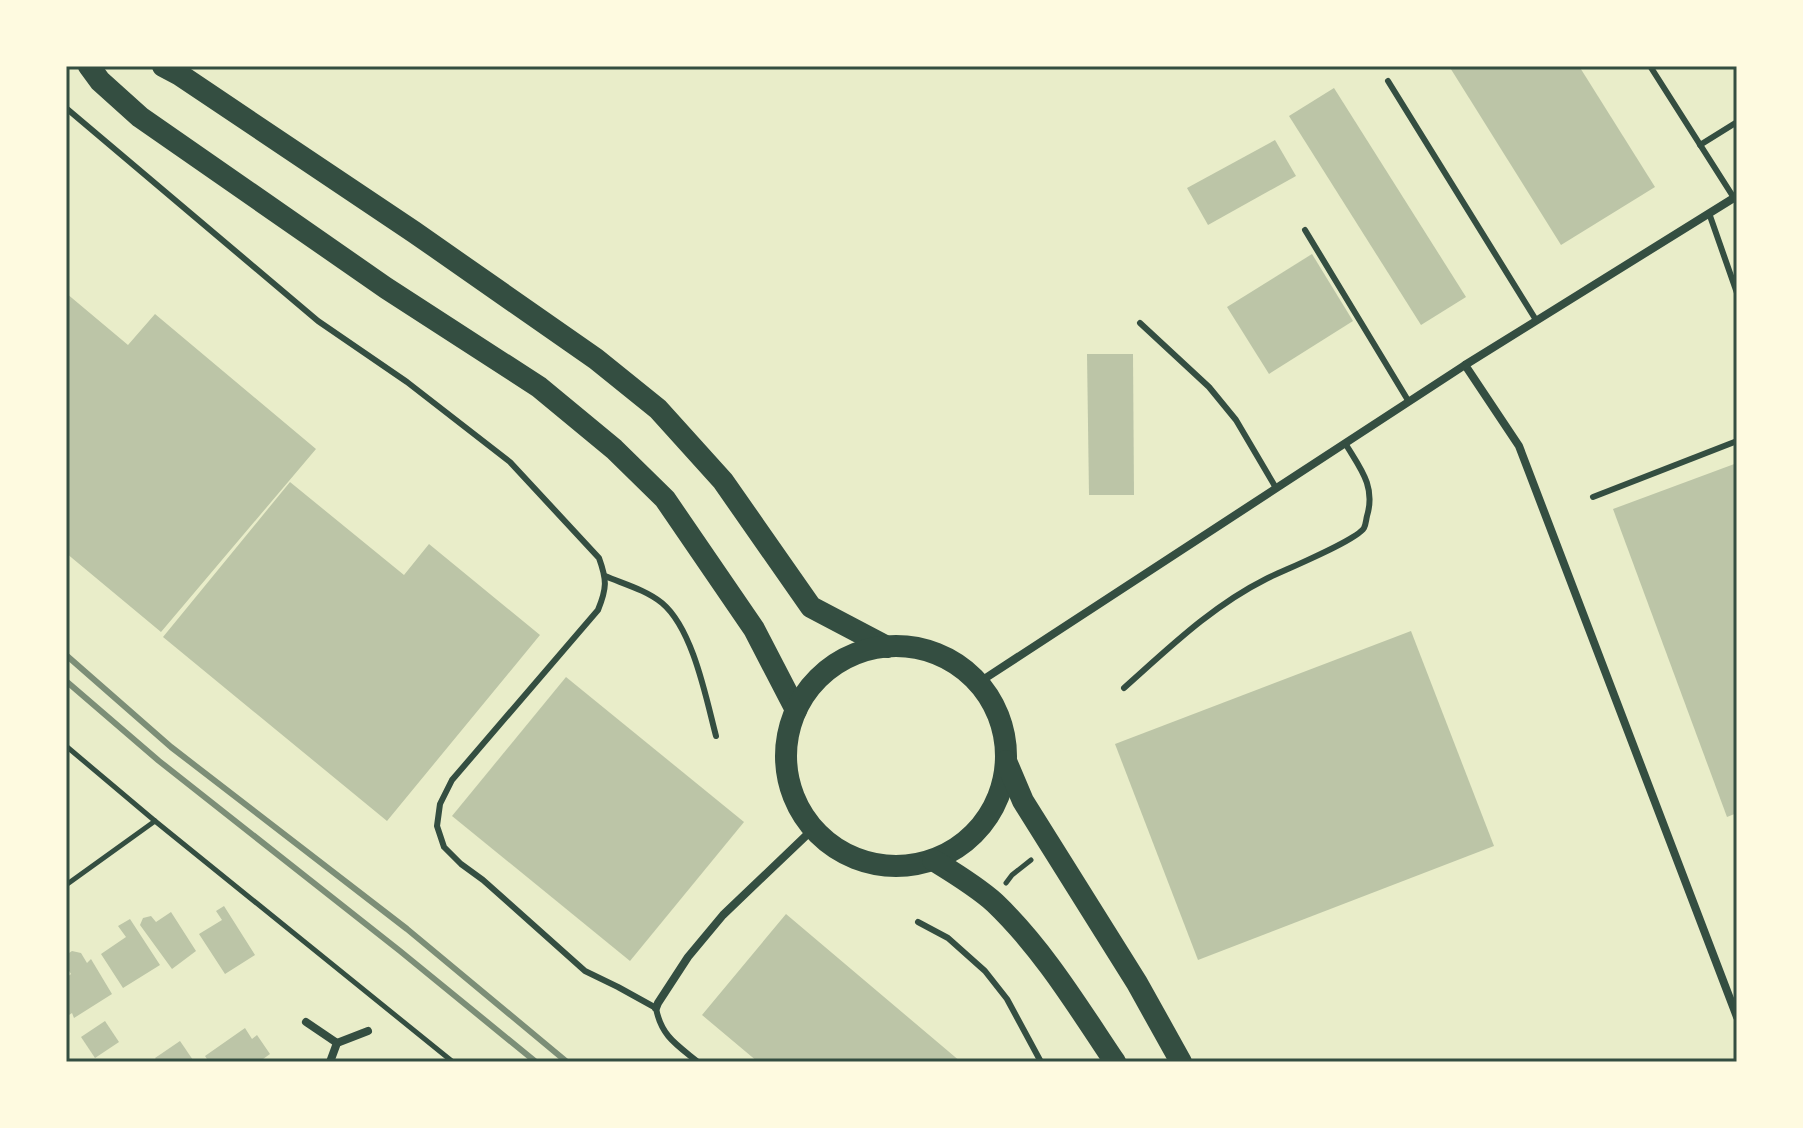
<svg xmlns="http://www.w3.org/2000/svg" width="1803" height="1128" font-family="Karla,sans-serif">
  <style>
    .building { fill: #bcc5a7 }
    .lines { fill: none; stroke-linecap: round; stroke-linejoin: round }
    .path { stroke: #344e41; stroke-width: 5 }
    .service { stroke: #344e41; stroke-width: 6 }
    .minor { stroke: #344e41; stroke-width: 8 }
    .trunk { stroke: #344e41; stroke-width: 22 }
    .rail { stroke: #7c8e77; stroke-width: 6 }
    .neatline { fill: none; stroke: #344e41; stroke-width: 3 }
  </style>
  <rect width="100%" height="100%" fill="#e9edc9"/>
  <!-- building -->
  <g class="building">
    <path d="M1449,66H1579L1655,187L1561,245Z"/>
    <path d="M1334,88L1466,297L1421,325L1289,116Z"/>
    <path d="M1275,140L1296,176L1208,225L1187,188Z"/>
    <path d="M1312,254L1353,321L1269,374L1227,307Z"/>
    <path d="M66,293L128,345L155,314L316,449L161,632L66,553Z"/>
    <path d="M1087,354H1133L1134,495H1089Z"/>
    <path d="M1737,463V813L1727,817L1613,509Z"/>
    <path d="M290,482L404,575L429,544L540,635L387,821L163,637Z"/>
    <path d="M1411,631L1494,846L1198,960L1115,744Z"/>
    <path d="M566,677L744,822L630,961L452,816Z"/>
    <path d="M224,906L255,955L225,974L199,934L222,920L216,911Z"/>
    <path d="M171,912L196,951L172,969L140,925L143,918L151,916L156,922Z"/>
    <path d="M786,914L877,991L961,1062H758L702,1015Z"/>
    <path d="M130,919L160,965L123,988L101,954L126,937L118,926Z"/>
    <path d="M72,951L81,953L87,963L91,959L112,994L74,1018L72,1013L66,1017V978L71,974L66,966V955Z"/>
    <path d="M105,1021L119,1042L95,1058L81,1037Z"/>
    <path d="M245,1028L252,1039L257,1035L270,1054L259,1062H209L205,1056Z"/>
    <path d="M180,1041L193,1060L191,1062H158L155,1058Z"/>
  </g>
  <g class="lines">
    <!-- path -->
    <g class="path">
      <path d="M66,746L155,821L453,1062"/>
      <path d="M1006,883L1012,875L1031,860"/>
      <path d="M66,885L155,821"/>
    </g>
    <!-- service -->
    <g class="service">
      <path d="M1650,66L1734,198"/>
      <path d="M1388,81L1536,320"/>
      <path d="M66,108L318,321L407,382L510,462L599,558C607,580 607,588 598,610L452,780L440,804L437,826L444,847L461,864L483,880L585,971L618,987L656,1008C661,1036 677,1045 698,1062"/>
      <path d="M1700,145L1737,122"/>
      <path d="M1709,213L1737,293"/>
      <path d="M1305,230L1409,402"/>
      <path d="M1140,323L1209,387L1236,420L1276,488"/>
      <path d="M1593,497L1737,441"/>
      <path d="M605,576C624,584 646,590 662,603C693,629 706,698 716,736"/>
      <path d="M1124,688C1169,648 1212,606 1266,579C1284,570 1356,541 1364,528C1366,524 1366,520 1367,516C1376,486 1360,468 1345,443"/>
      <path d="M918,922L948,938L985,971L1007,999L1041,1062"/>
    </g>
    <!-- minor -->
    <g class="minor">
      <path d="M1465,365L1519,446L1737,1017"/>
      <path d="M978,683L1465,365L1737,196"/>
      <path d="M656,1008L658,1003L688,957L723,915L813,829"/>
      <path d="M306,1022L337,1043L368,1031"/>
      <path d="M330,1062L337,1043"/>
    </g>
    <!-- trunk -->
    <g class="trunk">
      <path d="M89,66L100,81L140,117L386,288L539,387L614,449L665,499L754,629L796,710"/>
      <path d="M163,66L180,75L414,232L596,359L658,409L723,481L811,607L887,647"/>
      <circle cx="896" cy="756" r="110"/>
      <path d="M1006,761L1023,801L1137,983L1181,1062"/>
      <path d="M933,860C954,873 976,886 995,903C1043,949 1078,1007 1115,1062"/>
    </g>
    <!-- rail -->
    <g class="rail">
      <path d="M66,655L171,747L407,929L567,1062"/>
      <path d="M66,681L159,761L400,951L536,1062"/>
    </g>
  </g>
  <!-- border -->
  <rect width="1803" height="1128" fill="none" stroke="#fefae0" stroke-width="136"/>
  <rect x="68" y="68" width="1667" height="992" class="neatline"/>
</svg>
